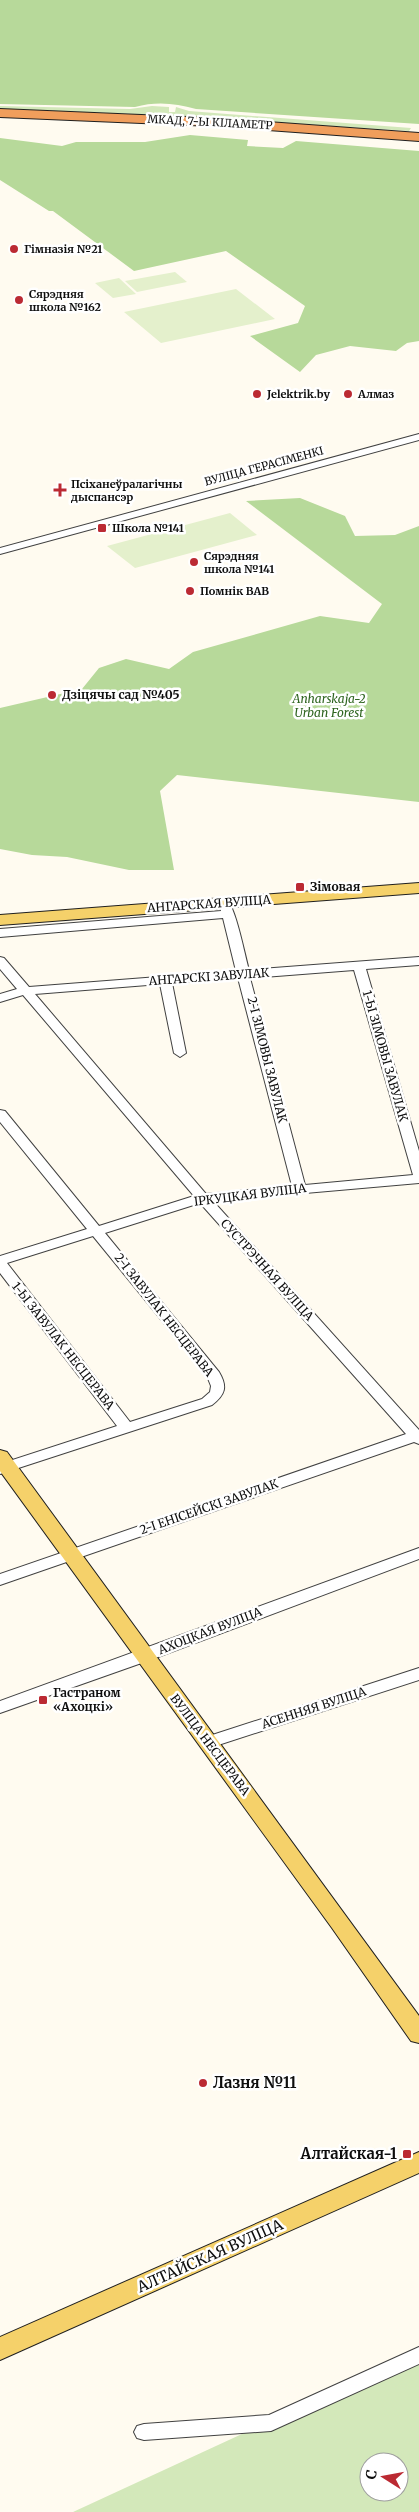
<svg xmlns="http://www.w3.org/2000/svg" width="419" height="2512" font-family="Merriweather,serif">
  <style>
    .green { fill: #d3e8ba; fill-rule: evenodd }
    .forest { fill: #b7d99a }
    .pitch { fill: #e4f0cc }
    .lines { fill: none; stroke-linecap: round; stroke-linejoin: round }
    .minor-casing { stroke: #414141; stroke-width: 2 }
    .major-casing { stroke: #1f1f1f; stroke-width: 2 }
    .highway-casing { stroke: #1f1f1f; stroke-width: 2 }
    .minor { fill: #fff; fill-rule: evenodd }
    .major { fill: #f5d16a; fill-rule: evenodd }
    .highway { fill: #f09e5c; fill-rule: evenodd }
    .poi-dot { fill: #bb2a33; stroke: #fff; stroke-width: 2 }
    .labels { text-anchor: middle; stroke-width: 5; stroke-linejoin: round; paint-order: stroke }
    .far-street-label { font-size: 11px; fill: #0e0e0e; stroke: #fff }
    .far-poi-label { font-size: 11px; font-weight: bold; fill: #0e0e0e; stroke: #fff; text-anchor: start }
    .poi-label { font-size: 12px; font-weight: bold; fill: #0e0e0e; stroke: #fff; text-anchor: start }
    .park-label { font-size: 12px; font-style: italic; fill: #2f6520; stroke: #fff }
    .street-label { font-size: 12px; fill: #0e0e0e; stroke: #fff }
    .near-poi-label { font-size: 15px; font-weight: bold; fill: #0e0e0e; stroke: #fff; text-anchor: start }
    .near-street-label { font-size: 15px; fill: #0e0e0e; stroke: #fff }
  </style>
  <rect width="100%" height="100%" fill="#fffbf0"/>
  <!-- green -->
  <g class="green">
    <path d="M0,106L130,109L152,106L169,107V112H175L176,107L189,111L411,128L409,131L163,115L0,109Z"/>
    <path d="M419,2352V2512H73ZM369,2462H399V2492H369Z"/>
  </g>
  <!-- forest -->
  <g class="forest">
    <path d="M0,0H419V124L196,109C175,103 156,101 135,107L0,104Z"/>
    <path d="M190,135L248,140L247,146L283,148L296,141L419,151V341L407,343L396,351L350,346L316,355L300,372L250,336L298,323L305,306L226,251L134,271L53,211H49L0,180V138L62,146L76,142H145Z"/>
    <path d="M300,498L345,516L355,536L395,535L419,526V802L177,775L160,791L174,870H129L67,857L32,855L0,849V708L82,689L99,668L126,659L169,669L193,652L320,616L369,623L382,604L246,501Z"/>
  </g>
  <!-- pitch -->
  <g class="pitch">
    <path d="M175,272L187,282L137,292L125,281Z"/>
    <path d="M119,278L136,294L113,298L95,283Z"/>
    <path d="M236,289L275,319L161,343L124,312Z"/>
    <path d="M230,513L257,535L135,568L107,546Z"/>
  </g>
  <g class="lines">
    <!-- minor casing -->
    <g class="minor-casing">
      <g id="minor">
        <path d="M419,434V440L0,554V548Z"/>
        <path d="M225,899C235,902 245,957 249,970L419,957V965L366,969L419,1151V1183L213,1201L419,1430V1444L414,1442L0,1585V1574L406,1434L200,1203L105,1233L219,1372C228,1387 225,1395 212,1405L0,1474V1464L117,1426L0,1273V1256L87,1229L0,1122V1110L5,1111L99,1226L194,1196L23,995L0,1002V994L17,989L0,969V957L4,958L29,987L236,971L223,918L0,937V929L221,911L219,903ZM354,970L413,1175L305,1185L250,978ZM238,978L292,1186L206,1194L35,994L160,984L174,1053L180,1057L186,1053L172,983ZM93,1236L207,1376L211,1386L210,1392L202,1399L130,1422L7,1263Z"/>
        <path d="M419,1548V1559L150,1660L0,1713V1701Z"/>
        <path d="M419,1668V1680L209,1748L203,1746L201,1742L203,1738Z"/>
        <path d="M419,2347V2364L271,2431L144,2440L137,2438L134,2432L137,2426L144,2424L269,2415Z"/>
      </g>
    </g>
    <!-- major casing -->
    <g class="major-casing">
      <g id="major">
        <path d="M419,883V893L0,925V915Z"/>
        <path d="M0,1450L7,1452L419,2016V2043L411,2041L332,1928L0,1471Z"/>
        <path d="M419,2152V2173L0,2360V2337Z"/>
      </g>
    </g>
    <!-- highway casing -->
    <g class="highway-casing">
      <path id="highway" d="M0,109L212,118L419,133V141L212,126L0,117Z"/>
    </g>
    <!-- minor -->
    <use href="#minor" class="minor"/>
    <!-- major -->
    <use href="#major" class="major"/>
    <!-- highway -->
    <use href="#highway" class="highway"/>
  </g>
  <!-- markers -->
  <g class="poi-dot">
    <circle cx="14" cy="249" r="5"/>
    <circle cx="19" cy="300" r="5"/>
    <circle cx="257" cy="394" r="5"/>
    <circle cx="348" cy="394" r="5"/>
    <path d="M57.5 482.5h5v5h5v5h-5v5h-5v-5h-5v-5h5z"/>
    <rect x="97" y="523" width="10" height="10" rx="2.5"/>
    <circle cx="194" cy="562" r="5"/>
    <circle cx="190" cy="591" r="5"/>
    <circle cx="52" cy="695" r="5"/>
    <rect x="295" y="882" width="10" height="10" rx="2.5"/>
    <rect x="38" y="1695" width="10" height="10" rx="2.5"/>
    <circle cx="203" cy="2083" r="5"/>
    <rect x="402" y="2149" width="10" height="10" rx="2.5"/>
  </g>
  <g class="labels">
    <!-- far-street labels -->
    <g class="far-street-label">
      <text transform="translate(210 122) rotate(3)" y="4">МКАД, 7-Ы КІЛАМЕТР</text>
      <text transform="translate(264 466) rotate(-15)" y="4">ВУЛІЦА ГЕРАСІМЕНКІ</text>
    </g>
    <!-- far-poi labels -->
    <g class="far-poi-label">
      <text x="24" y="253">Гімназія №21</text>
      <text x="29" y="298">Сярэдняя<tspan x="29" dy="13">школа №162</tspan></text>
      <text x="267" y="398">Jelektrik.by</text>
      <text x="358" y="398">Алмаз</text>
      <text x="71" y="488">Псіханеўралагічны<tspan x="71" dy="13">дыспансэр</tspan></text>
      <text x="112" y="532">Школа №141</text>
      <text x="204" y="560">Сярэдняя<tspan x="204" dy="13">школа №141</tspan></text>
      <text x="200" y="595">Помнік ВАВ</text>
    </g>
    <!-- poi labels -->
    <g class="poi-label">
      <text x="62" y="699">Дзіцячы сад №405</text>
      <text x="310" y="891">Зімовая</text>
      <text x="53" y="1697">Гастраном<tspan x="53" dy="14">«Ахоцкі»</tspan></text>
    </g>
    <!-- park labels -->
    <g class="park-label">
      <text x="329" y="703">Anharskaja-2<tspan x="329" dy="14">Urban Forest</tspan></text>
    </g>
    <!-- street labels -->
    <g class="street-label">
      <text transform="translate(209 904) rotate(-4)" y="4">АНГАРСКАЯ ВУЛІЦА</text>
      <text transform="translate(209 977) rotate(-4)" y="4">АНГАРСКІ ЗАВУЛАК</text>
      <text transform="translate(385 1056) rotate(74)" y="4">1-Ы ЗІМОВЫ ЗАВУЛАК</text>
      <text transform="translate(267 1060) rotate(76)" y="4">2-І ЗІМОВЫ ЗАВУЛАК</text>
      <text transform="translate(250 1195) rotate(-7)" y="4">ІРКУЦКАЯ ВУЛІЦА</text>
      <text transform="translate(267 1270) rotate(48)" y="4">СУСТРЭЧНАЯ ВУЛІЦА</text>
      <text transform="translate(164 1315) rotate(52)" y="4">2-І ЗАВУЛАК НЕСЦЕРАВА</text>
      <text transform="translate(63 1346) rotate(52)" y="4">1-Ы ЗАВУЛАК НЕСЦЕРАВА</text>
      <text transform="translate(209 1507) rotate(-19)" y="4">2-І ЕНІСЕЙСКІ ЗАВУЛАК</text>
      <text transform="translate(210 1631) rotate(-21)" y="4">АХОЦКАЯ ВУЛІЦА</text>
      <text transform="translate(314 1708) rotate(-18)" y="4">АСЕННЯЯ ВУЛІЦА</text>
      <text transform="translate(210 1745) rotate(53)" y="4">ВУЛІЦА НЕСЦЕРАВА</text>
    </g>
    <!-- near-poi labels -->
    <g class="near-poi-label">
      <text x="213" y="2088">Лазня №11</text>
      <text x="397" y="2159" text-anchor="end">Алтайская-1</text>
    </g>
    <!-- near-street labels -->
    <g class="near-street-label">
      <text transform="translate(210 2256) rotate(-24)" y="5">АЛТАЙСКАЯ ВУЛІЦА</text>
    </g>
  </g>
  <!-- north arrow -->
  <g transform="translate(384 2477) rotate(281)"><circle r="24" fill="#ffffff" stroke="#9f9f9f"/>
  <path d="M0-4L9 19L0 12L-9 19Z" fill="#bb2a33"/>
  <text y="-8" font-size="14" font-weight="bold" text-anchor="middle" fill="#0e0e0e">С</text>
  </g>
</svg>
